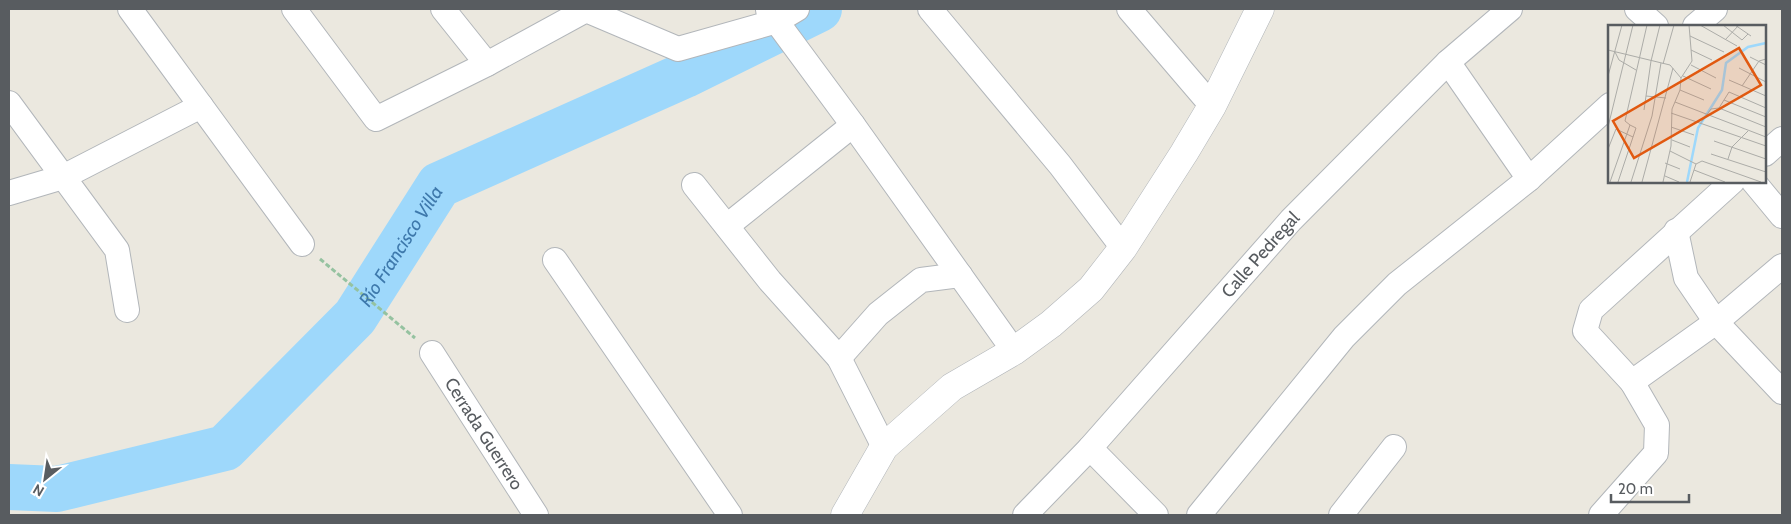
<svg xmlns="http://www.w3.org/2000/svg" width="1791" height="524" font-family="Cabin,sans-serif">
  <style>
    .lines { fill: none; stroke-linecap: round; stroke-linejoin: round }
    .river { stroke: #9ed8fb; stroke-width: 46 }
    .minor-casing { stroke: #b2b6ba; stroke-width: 26 }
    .tertiary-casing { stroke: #b2b6ba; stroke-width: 29 }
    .path { stroke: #95c2a0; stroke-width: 3; stroke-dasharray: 5 2.5; stroke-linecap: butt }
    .minor { stroke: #fff; stroke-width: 24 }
    .tertiary { stroke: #fff; stroke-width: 28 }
    .labels { text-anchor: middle; stroke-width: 4; stroke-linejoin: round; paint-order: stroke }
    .street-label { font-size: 18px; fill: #585c60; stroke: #fff }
    .water-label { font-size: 19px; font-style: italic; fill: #3e79ac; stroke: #fff }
    .inset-river { fill: none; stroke: #9ed8fb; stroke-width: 2.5 }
    .inset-road { fill: none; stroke: #acaca8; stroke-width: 1 }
    .view { fill: #e15910; fill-opacity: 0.15; stroke: #e15910; stroke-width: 2.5 }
    .inset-edge { fill: none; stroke: #585c60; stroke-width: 2.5 }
  </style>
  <rect width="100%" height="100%" fill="#ebe8df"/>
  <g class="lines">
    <!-- river -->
    <path class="river" id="s1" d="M9,487L57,489L225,448L355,317L439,185L685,75L819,9"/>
    <!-- minor casing -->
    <g class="minor-casing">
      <g id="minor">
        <path d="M130,9L302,244"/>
        <path d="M294,9L376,119L487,64L586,10L678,49L777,21L797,9"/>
        <path d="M443,9L487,64"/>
        <path d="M930,9L1060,165L1123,248"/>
        <path d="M1129,9L1212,106"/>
        <path d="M1637,9L1656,26"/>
        <path d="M768,10L853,125L1014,351"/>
        <path d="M1695,26L1715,9"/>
        <path d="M1448,62L1529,179"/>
        <path d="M9,103L117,250L127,310"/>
        <path d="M1765,154L1782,139"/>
        <path d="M1753,181L1782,216"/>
        <path d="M694,185L770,281L839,358L884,447"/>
        <path d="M9,193L63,177L201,106"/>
        <path d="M727,226L853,125"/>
        <path d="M1676,231L1686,278L1716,322L1782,392"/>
        <path d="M555,260L730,515"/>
        <path id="s2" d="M432,353L536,515"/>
        <path d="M839,358L878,314L921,280L960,275"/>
        <path d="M1632,382L1585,331L1591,310L1733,181"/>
        <path d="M1090,448L1156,515"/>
        <path id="s3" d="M1025,515L1090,448L1291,220L1448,62L1510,9"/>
        <path d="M1199,515L1344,337L1397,284L1529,179L1610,105"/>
        <path d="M1341,515L1394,447"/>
        <path d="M1601,515L1656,453L1657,425L1632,382L1716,322L1782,266"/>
      </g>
    </g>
    <!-- tertiary casing -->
    <g class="tertiary-casing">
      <path id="tertiary" d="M845,515L884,447L952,387L1014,351L1051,324L1091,289L1123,248L1184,153L1212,106L1260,9"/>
    </g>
    <!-- path -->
    <path class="path" d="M320,259L415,338"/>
    <!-- minor -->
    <use href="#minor" class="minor"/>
    <!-- tertiary -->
    <use href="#tertiary" class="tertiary"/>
  </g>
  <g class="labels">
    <!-- street labels -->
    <g class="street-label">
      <text dy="6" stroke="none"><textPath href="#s3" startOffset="351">Calle Pedregal</textPath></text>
      <text dy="6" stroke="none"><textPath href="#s2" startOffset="96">Cerrada Guerrero</textPath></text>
    </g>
    <!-- water labels -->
    <g class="water-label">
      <text dy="7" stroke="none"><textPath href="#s1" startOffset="490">Río Francisco Villa</textPath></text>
    </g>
  </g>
  <!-- overview -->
  <g transform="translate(1608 25)">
    <rect width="158" height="158" fill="#ebe8df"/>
    <path class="inset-river" d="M79,157L90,103L114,65L118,38L140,22L158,18"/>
    <path class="inset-road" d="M92,0L129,21M115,0L134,15L140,9M127,0L143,11M82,11L116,27M117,15L131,0M0,25L62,40L73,53L84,36L81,0M83,25L104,35M7,27L11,35L28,45M142,32L158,40M55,39L66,0M83,40L108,53M131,43L158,57M0,51L14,0M75,51L103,64M121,55L158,71M134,61L151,36L158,34M72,65L96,75M38,71L58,73M116,75L158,92M67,77L158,112M111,83L158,102M36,85L43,36L52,0M63,88L158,121M92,99L103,84L111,83L121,67L158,83M0,102L25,0M63,102L86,110M64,115L82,122M106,116L158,134M0,124L8,104L25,112M62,126L88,139L94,136L153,157M103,129L158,147M120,134L124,122L140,106M57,138L72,144M86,145L117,157M57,151L71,157M2,157L22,100L17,96L39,0M10,157L28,103L22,100M23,157L44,91L53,38M34,157L65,43M55,157L63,121L64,84L72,65L73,53M82,157L88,139"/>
    <path class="view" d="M131,23L153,60L26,133L5,96Z"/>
    <rect width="158" height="158" class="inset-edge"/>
  </g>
  <!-- border -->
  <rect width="1791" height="524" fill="none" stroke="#585c60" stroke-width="20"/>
  <!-- north arrow -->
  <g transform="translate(45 479) rotate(210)" stroke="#ffffff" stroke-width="4" paint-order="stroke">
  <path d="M0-4L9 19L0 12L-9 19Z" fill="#585c60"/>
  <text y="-8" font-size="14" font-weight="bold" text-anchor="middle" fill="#585c60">N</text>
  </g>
  <!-- scale -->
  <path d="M1611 494v8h78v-8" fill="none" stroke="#585c60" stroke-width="2.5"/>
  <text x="1618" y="494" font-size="15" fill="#585c60" stroke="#ffffff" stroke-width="4" paint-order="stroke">20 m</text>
</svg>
